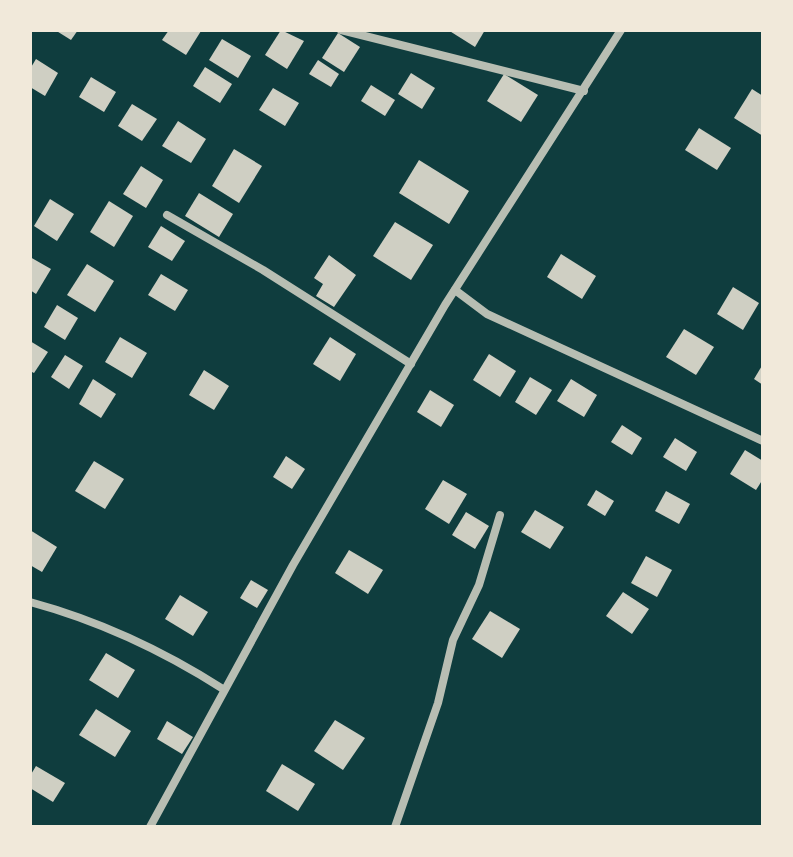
<svg xmlns="http://www.w3.org/2000/svg" width="793" height="857" font-family="Jost,sans-serif">
  <style>
    .building { fill: #cfcfc3 }
    .lines { fill: none; stroke-linecap: round; stroke-linejoin: round }
    .minor { stroke: #b8beb3; stroke-width: 8 }
  </style>
  <rect width="100%" height="100%" fill="#0f3d3e"/>
  <!-- building -->
  <g class="building">
    <path d="M55,30H78L71,40Z"/>
    <path d="M169,30H199L201,31L186,55L162,40Z"/>
    <path d="M281,30L304,41L287,69L265,55Z"/>
    <path d="M448,30H485L475,47Z"/>
    <path d="M338,33L360,47L344,72L322,58Z"/>
    <path d="M222,39L251,56L238,78L209,60Z"/>
    <path d="M36,59L58,73L45,96L30,87V69Z"/>
    <path d="M318,60L339,74L331,87L309,74Z"/>
    <path d="M205,67L232,84L220,103L193,86Z"/>
    <path d="M411,73L435,88L422,109L398,94Z"/>
    <path d="M504,74L538,95L521,122L487,101Z"/>
    <path d="M91,77L116,92L104,112L79,97Z"/>
    <path d="M371,85L395,100L385,116L361,101Z"/>
    <path d="M273,88L299,103L285,126L259,110Z"/>
    <path d="M752,89L763,96V136L734,118Z"/>
    <path d="M132,104L157,119L142,141L118,126Z"/>
    <path d="M178,121L206,139L191,163L162,146Z"/>
    <path d="M699,128L731,148L717,170L685,150Z"/>
    <path d="M234,149L262,166L239,203L212,186Z"/>
    <path d="M419,160L469,191L449,224L399,193Z"/>
    <path d="M141,166L163,180L146,208L123,194Z"/>
    <path d="M199,193L233,214L219,237L185,216Z"/>
    <path d="M50,199L74,214L57,241L34,226Z"/>
    <path d="M109,201L133,216L114,247L90,232Z"/>
    <path d="M395,222L433,245L411,280L373,256Z"/>
    <path d="M161,226L185,241L172,261L148,247Z"/>
    <path d="M561,254L596,276L582,299L547,277Z"/>
    <path d="M329,255L356,275L334,307L316,296L323,284L314,278Z"/>
    <path d="M30,257L51,269L36,294L30,290Z"/>
    <path d="M87,264L114,281L95,312L67,295Z"/>
    <path d="M161,274L188,290L175,311L148,295Z"/>
    <path d="M733,287L759,303L743,330L717,314Z"/>
    <path d="M57,305L78,318L65,340L44,327Z"/>
    <path d="M684,329L714,347L696,375L666,357Z"/>
    <path d="M120,337L147,353L132,378L105,362Z"/>
    <path d="M330,337L356,354L340,381L313,364Z"/>
    <path d="M30,341L48,352L34,373L30,371Z"/>
    <path d="M489,354L516,371L500,397L473,380Z"/>
    <path d="M65,355L83,366L69,389L51,377Z"/>
    <path d="M763,364V385L754,379Z"/>
    <path d="M204,370L229,386L214,410L189,395Z"/>
    <path d="M530,377L552,390L536,415L515,402Z"/>
    <path d="M93,379L116,394L101,418L79,404Z"/>
    <path d="M571,379L597,395L584,417L557,401Z"/>
    <path d="M430,390L454,405L441,427L417,412Z"/>
    <path d="M622,425L642,438L632,455L611,442Z"/>
    <path d="M675,438L697,452L686,471L663,457Z"/>
    <path d="M745,450L763,461V479L756,490L730,474Z"/>
    <path d="M286,456L305,469L292,489L273,477Z"/>
    <path d="M94,461L124,479L105,509L75,491Z"/>
    <path d="M443,480L467,494L449,524L425,509Z"/>
    <path d="M596,490L614,501L605,516L587,505Z"/>
    <path d="M666,491L690,504L679,524L655,511Z"/>
    <path d="M535,510L564,527L550,549L521,532Z"/>
    <path d="M466,512L489,526L475,549L452,535Z"/>
    <path d="M30,530L57,547L42,572L30,565Z"/>
    <path d="M349,550L383,570L368,594L335,573Z"/>
    <path d="M646,556L672,570L657,597L631,583Z"/>
    <path d="M251,580L268,590L257,608L240,598Z"/>
    <path d="M623,592L649,609L632,634L606,616Z"/>
    <path d="M180,595L208,612L193,636L165,619Z"/>
    <path d="M490,611L520,629L502,658L472,639Z"/>
    <path d="M106,653L135,670L118,698L89,680Z"/>
    <path d="M96,709L131,731L115,757L79,735Z"/>
    <path d="M335,720L365,738L343,770L314,751Z"/>
    <path d="M167,721L193,737L182,754L157,739Z"/>
    <path d="M282,764L315,784L298,811L266,791Z"/>
    <path d="M36,766L65,783L53,802L30,788V776Z"/>
  </g>
  <g class="lines">
    <!-- minor -->
    <g class="minor">
      <path d="M341,30L584,91"/>
      <path d="M167,215L263,270L411,364"/>
      <path d="M455,290L487,314L763,441"/>
      <path d="M30,602C100,621 162,650 223,689"/>
      <path d="M150,827L293,565L445,305L621,30"/>
      <path d="M395,827L438,703L453,640L479,585L500,515"/>
    </g>
  </g>
  <!-- border -->
  <rect width="793" height="857" fill="none" stroke="#f1e9da" stroke-width="64"/>
</svg>
